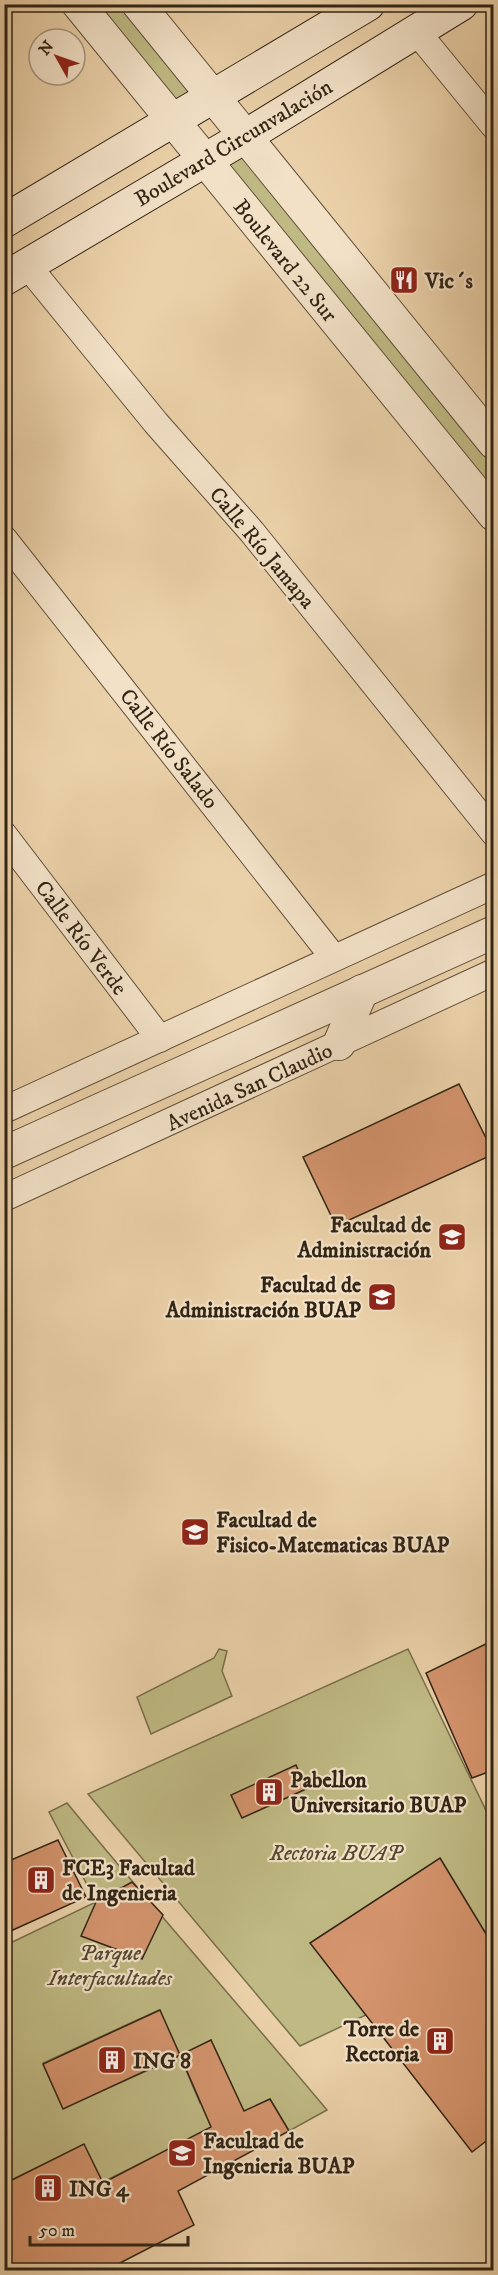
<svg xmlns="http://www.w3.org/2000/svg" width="498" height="2275" font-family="'IM FELL DW Pica',serif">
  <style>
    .green { fill: #bfb983; stroke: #786e4c; stroke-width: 1.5; fill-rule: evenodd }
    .building { fill: #d4946d; stroke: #312415; stroke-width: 1.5 }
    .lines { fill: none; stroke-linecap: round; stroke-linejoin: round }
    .minor-casing { stroke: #604f3a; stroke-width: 28 }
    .tertiary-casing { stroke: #604f3a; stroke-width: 34 }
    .secondary-casing { stroke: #312415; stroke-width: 35 }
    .minor { stroke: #f2e1c7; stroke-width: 26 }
    .tertiary { stroke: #f2e1c7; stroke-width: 32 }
    .secondary { stroke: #f2e1c7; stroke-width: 33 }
    .labels { text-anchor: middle; stroke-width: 4.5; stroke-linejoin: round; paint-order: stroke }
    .street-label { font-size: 22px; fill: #312415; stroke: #f2e1c7 }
    .poi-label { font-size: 22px; font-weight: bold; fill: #312415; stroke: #f2e1c7; text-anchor: start }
    .park-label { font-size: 22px; font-style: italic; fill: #544930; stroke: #f2e1c7 }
  </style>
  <rect width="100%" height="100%" fill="#ebd1a9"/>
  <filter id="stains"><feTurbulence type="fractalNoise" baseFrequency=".00333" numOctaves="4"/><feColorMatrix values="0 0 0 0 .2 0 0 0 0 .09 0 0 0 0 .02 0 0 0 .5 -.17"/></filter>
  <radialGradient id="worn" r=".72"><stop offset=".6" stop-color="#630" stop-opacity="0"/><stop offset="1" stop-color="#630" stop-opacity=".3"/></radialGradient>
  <!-- green -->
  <g class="green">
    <path d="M81,5H140L216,99L177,121Z"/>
    <path d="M241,130L493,443V514L201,152Z"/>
    <path d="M219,1649L227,1651L222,1671L232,1696L151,1734L137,1697L214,1658Z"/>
    <path d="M408,1649L493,1825V1955L300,2046L88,1794Z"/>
    <path d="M67,1803C152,1907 241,2007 327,2110L289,2131L270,2099L103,2182L83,2145L5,2183L4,1946L96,1902L49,1812ZM159,2010L180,2056L63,2108L43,2063ZM211,2040L233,2088L200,2103L180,2056Z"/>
  </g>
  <!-- building -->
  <g class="building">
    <path d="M459,1084L494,1154L336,1226L303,1157Z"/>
    <path d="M494,1640V1770L472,1778L426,1673Z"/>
    <path d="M296,1765L306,1789L242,1818L231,1795Z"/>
    <path d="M58,1840L86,1897L4,1934V1863Z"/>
    <path d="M440,1858L494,1947V2135L472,2152L310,1943Z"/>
    <path d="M132,1882L163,1915L142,1959L81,1936L96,1902Z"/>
    <path d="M160,2010L180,2055L63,2109L43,2064Z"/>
    <path d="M211,2040L244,2111L270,2099L289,2131L178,2191L194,2225L118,2264L103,2271H4V2184L84,2144L103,2183L211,2127L180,2055Z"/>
  </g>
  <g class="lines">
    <!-- minor casing -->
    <g class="minor-casing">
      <g id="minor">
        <path d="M417,32L494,126"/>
        <path d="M27,265L156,423L252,532L494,833"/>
        <path d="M4,539L334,958"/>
        <path d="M4,835L160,1039"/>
        <path d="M4,1110L494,885"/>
        <path d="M4,1198L494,972"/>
      </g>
    </g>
    <!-- tertiary casing -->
    <g class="tertiary-casing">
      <g id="tertiary">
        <path d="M78,4L494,515"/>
        <path d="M138,4L494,443"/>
        <path d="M339,1044L362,991"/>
        <path d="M4,1153L494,932"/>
      </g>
    </g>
    <!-- secondary casing -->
    <g class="secondary-casing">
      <g id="secondary">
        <path d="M4,221L368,4"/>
        <path d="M4,279L246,136L461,4"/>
      </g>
    </g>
    <!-- minor -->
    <use href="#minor" class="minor"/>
    <!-- tertiary -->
    <use href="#tertiary" class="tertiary"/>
    <!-- secondary -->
    <use href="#secondary" class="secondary"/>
  </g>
  <!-- icons -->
  <defs>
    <g id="restaurant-square" transform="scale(1.5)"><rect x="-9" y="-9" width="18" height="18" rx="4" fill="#8f2418" stroke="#f2e1c7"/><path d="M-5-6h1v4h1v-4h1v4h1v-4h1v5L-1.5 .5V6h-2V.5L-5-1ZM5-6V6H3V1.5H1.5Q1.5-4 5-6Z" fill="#fff"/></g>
    <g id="school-square" transform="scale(1.5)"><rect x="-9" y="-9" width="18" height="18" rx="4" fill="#8f2418" stroke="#f2e1c7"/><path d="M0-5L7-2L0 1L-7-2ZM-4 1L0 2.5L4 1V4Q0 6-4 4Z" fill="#fff"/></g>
    <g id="university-square" transform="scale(1.5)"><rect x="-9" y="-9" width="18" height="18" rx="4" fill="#8f2418" stroke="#f2e1c7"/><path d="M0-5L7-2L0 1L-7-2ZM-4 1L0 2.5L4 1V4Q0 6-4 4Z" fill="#fff"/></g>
    <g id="building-square" transform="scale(1.5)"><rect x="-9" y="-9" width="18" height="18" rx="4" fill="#8f2418" stroke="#f2e1c7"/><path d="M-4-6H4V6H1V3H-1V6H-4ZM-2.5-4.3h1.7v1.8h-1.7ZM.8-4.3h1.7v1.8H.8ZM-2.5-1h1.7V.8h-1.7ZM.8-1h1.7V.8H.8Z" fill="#fff"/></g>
  </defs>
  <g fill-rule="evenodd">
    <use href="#restaurant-square" x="404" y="280"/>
    <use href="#school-square" x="452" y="1237"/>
    <use href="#university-square" x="382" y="1297"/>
    <use href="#university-square" x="195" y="1532"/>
    <use href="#building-square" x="269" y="1792"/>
    <use href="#building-square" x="41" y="1880"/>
    <use href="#building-square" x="440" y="2041"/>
    <use href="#building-square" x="112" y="2060"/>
    <use href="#university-square" x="182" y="2153"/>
    <use href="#building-square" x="48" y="2188"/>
  </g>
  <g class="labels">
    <!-- street labels -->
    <g class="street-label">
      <text transform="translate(233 142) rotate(-31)" y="8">Boulevard Circunvalación</text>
      <text transform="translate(286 260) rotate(51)" y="8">Boulevard 22 Sur</text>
      <text transform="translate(263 547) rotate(50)" y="8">Calle Río Jamapa</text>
      <text transform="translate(170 748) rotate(52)" y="8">Calle Río Salado</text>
      <text transform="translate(82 937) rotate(53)" y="8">Calle Río Verde</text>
      <text transform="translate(249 1086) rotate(-25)" y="8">Avenida San Claudio</text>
    </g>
    <!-- poi labels -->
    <g class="poi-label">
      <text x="425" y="288">Vic´s</text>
      <text x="431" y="1232" text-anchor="end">Facultad de<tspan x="431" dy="25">Administración</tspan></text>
      <text x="361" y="1292" text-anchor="end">Facultad de<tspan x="361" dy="25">Administración BUAP</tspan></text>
      <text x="216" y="1527">Facultad de<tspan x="216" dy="25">Fisico-Matematicas BUAP</tspan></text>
      <text x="290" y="1787">Pabellon<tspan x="290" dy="25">Universitario BUAP</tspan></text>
      <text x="62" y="1875">FCE3 Facultad<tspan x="62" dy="25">de Ingenieria</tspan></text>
      <text x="419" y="2036" text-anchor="end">Torre de<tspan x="419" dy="25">Rectoria</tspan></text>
      <text x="133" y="2068">ING 8</text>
      <text x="203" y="2148">Facultad de<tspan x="203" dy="25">Ingenieria BUAP</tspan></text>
      <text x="69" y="2196">ING 4</text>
    </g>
    <!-- park labels -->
    <g class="park-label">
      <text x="336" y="1860">Rectoria BUAP</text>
      <text x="110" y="1960">Parque<tspan x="110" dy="25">Interfacultades</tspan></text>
    </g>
  </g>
  <!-- margin -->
  <rect width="498" height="2275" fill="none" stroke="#ebd1a9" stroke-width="24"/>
  <rect x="6" y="6" width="486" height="2263" fill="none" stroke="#312415" stroke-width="3"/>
  <rect x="12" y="12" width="474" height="2251" fill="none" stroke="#312415" stroke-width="1.5"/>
  <!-- north arrow -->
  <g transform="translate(57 57) rotate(310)"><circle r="28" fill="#f2e1c7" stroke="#a59580" stroke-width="1.5"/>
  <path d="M0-4.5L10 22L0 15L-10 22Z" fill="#8f2418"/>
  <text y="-9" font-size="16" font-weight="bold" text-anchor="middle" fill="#312415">N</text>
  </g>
  <!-- scale -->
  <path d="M30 2236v9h158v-9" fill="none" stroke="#312415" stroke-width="3"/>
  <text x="39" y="2236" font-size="18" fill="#312415" stroke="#f2e1c7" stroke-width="4.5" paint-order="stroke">50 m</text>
  <rect width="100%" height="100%" filter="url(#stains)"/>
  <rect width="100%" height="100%" fill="url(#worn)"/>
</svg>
